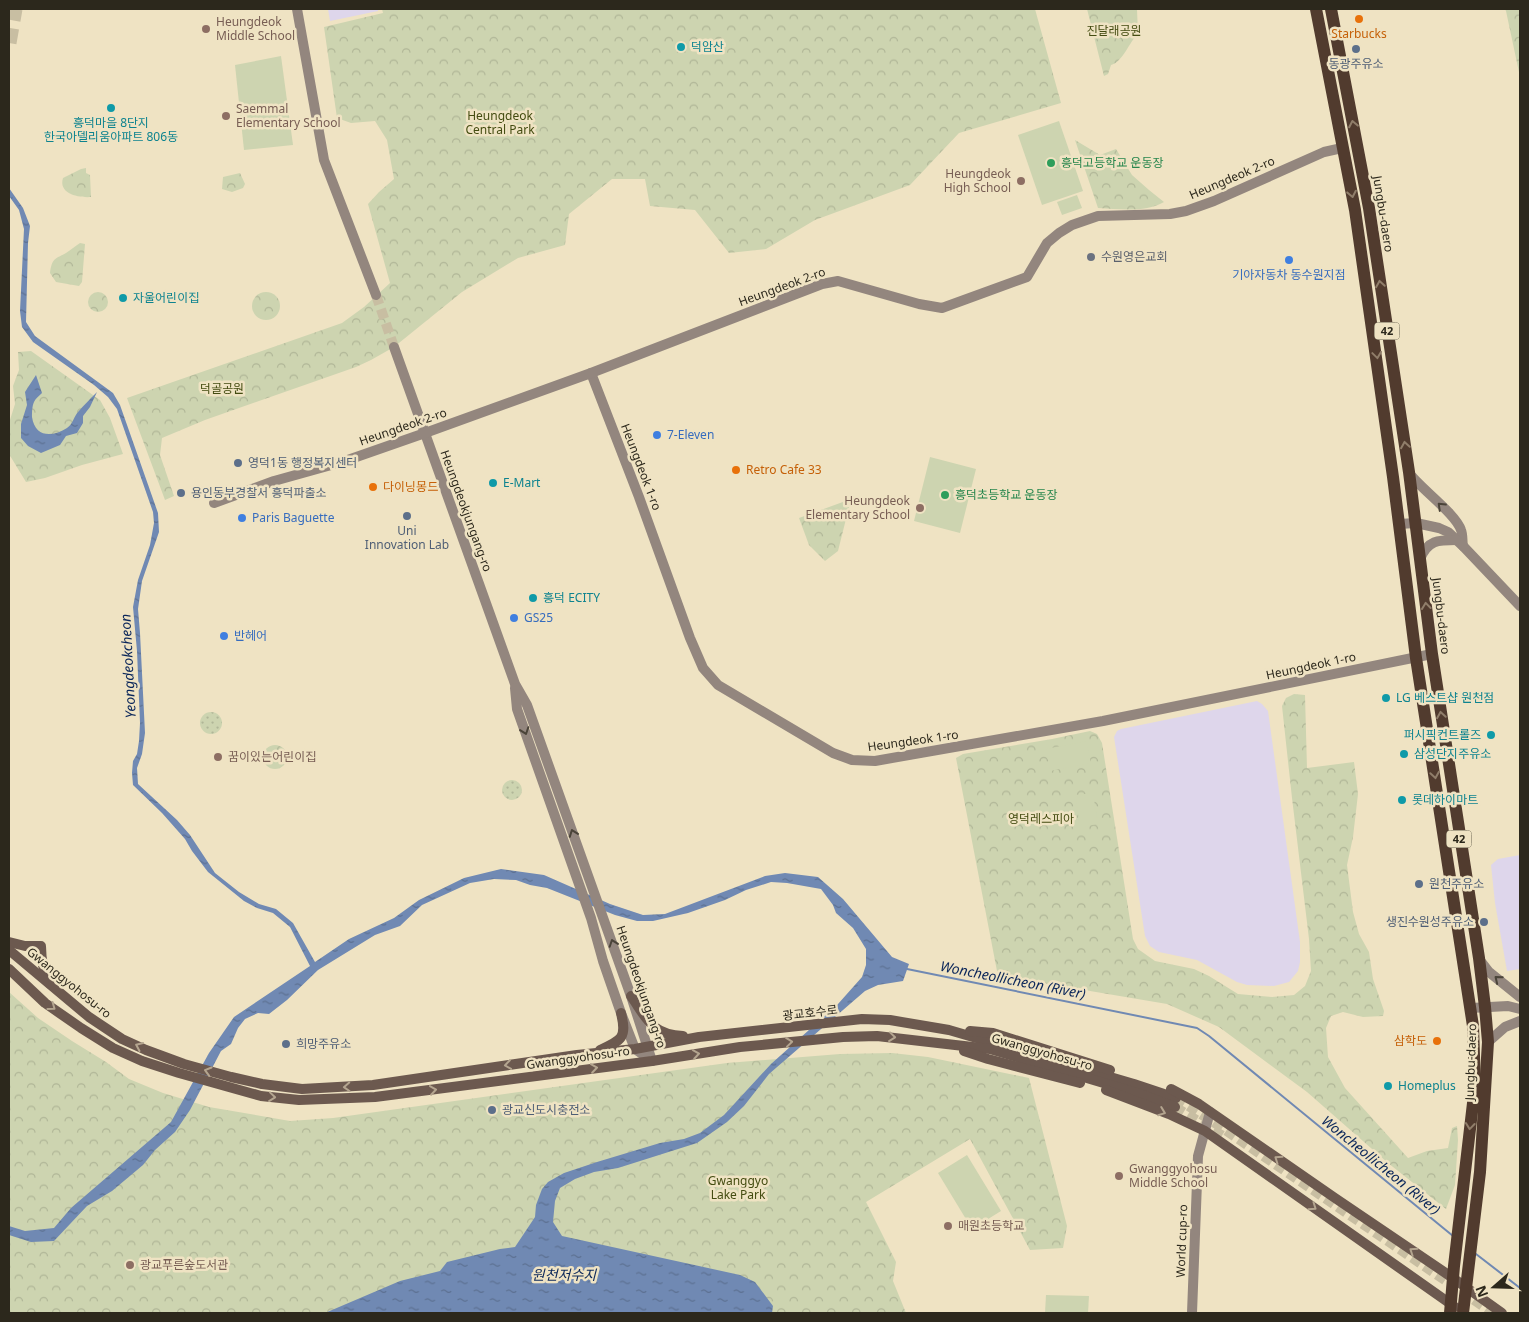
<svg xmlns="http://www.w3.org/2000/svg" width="1529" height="1322" font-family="'Noto Sans','Noto Sans KR',sans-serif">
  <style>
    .commercial { fill: #ded6eb }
    .grass { fill: url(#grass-dots) }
    .park { fill: url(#park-crowns) }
    .pitch { fill: #cdd4b0 }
    .water { fill: url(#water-ripples) }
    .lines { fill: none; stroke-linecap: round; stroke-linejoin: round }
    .stream { stroke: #7089b3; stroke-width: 2 }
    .tertiary-tunnel { stroke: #c8bea2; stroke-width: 10; stroke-dasharray: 10 5; stroke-linecap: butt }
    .secondary-tunnel { stroke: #c8bea2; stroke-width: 10; stroke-dasharray: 10 5; stroke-linecap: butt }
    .motorway-tunnel { stroke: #c8bea2; stroke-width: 15; stroke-dasharray: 15 8; stroke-linecap: butt }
    .tertiary { stroke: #93867e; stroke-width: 10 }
    .secondary { stroke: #6c594f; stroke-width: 10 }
    .primary { stroke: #513b2e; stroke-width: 12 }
    .oneway { stroke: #907e6a }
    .oneway2 { stroke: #4b4439 }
    .oneway3 { stroke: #b4a58f }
    .food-dot { fill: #e8710a; stroke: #efe3c3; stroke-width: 2 }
    .education-dot { fill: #8d6e63; stroke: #efe3c3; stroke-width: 2 }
    .culture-dot { fill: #0f9aa8; stroke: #efe3c3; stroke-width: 2 }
    .service-dot { fill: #5c6f8a; stroke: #efe3c3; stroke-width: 2 }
    .leisure-dot { fill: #2e9e5b; stroke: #efe3c3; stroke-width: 2 }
    .worship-dot { fill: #6b7280; stroke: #efe3c3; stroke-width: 2 }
    .shop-dot { fill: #3f7fe0; stroke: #efe3c3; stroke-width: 2 }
    .labels { text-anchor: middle; stroke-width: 5; stroke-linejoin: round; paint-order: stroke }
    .shield { fill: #efe3c3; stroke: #66604e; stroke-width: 1 }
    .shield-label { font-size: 11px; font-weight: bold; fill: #2c281c }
    .education-label { font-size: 12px; fill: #785e54; stroke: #efe3c3; text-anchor: start }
    .park-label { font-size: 12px; fill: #444c11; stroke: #efe3c3 }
    .food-label { font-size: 12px; fill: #c56008; stroke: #efe3c3; text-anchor: start }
    .culture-label { font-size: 12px; fill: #0d838f; stroke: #efe3c3; text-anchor: start }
    .service-label { font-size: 12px; fill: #4e5e75; stroke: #efe3c3; text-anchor: start }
    .leisure-label { font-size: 12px; fill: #27864d; stroke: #efe3c3; text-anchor: start }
    .street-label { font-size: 12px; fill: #2c281c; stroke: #efe3c3 }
    .worship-label { font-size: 12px; fill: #5b616d; stroke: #efe3c3; text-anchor: start }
    .shop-label { font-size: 12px; fill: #366cbe; stroke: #efe3c3; text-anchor: start }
    .water-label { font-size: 14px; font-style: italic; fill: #092559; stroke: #efe3c3 }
  </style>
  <defs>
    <pattern id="grass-dots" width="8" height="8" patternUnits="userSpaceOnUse" patternTransform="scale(1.25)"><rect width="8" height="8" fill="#cdd4b0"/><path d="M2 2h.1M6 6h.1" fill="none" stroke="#b0b697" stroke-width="1.8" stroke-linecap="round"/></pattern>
    <pattern id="park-crowns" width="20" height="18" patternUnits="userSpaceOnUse" patternTransform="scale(1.25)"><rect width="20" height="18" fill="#cdd4b0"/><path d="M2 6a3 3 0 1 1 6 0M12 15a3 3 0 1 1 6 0" fill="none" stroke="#b0b697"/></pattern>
    <pattern id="water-ripples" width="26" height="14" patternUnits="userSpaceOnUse" patternTransform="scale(1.25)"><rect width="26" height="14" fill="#7089b3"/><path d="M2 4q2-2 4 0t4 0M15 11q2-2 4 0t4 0" fill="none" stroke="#5c7091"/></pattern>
  </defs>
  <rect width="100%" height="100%" fill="#efe3c3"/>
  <!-- commercial -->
  <g class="commercial">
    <path d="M328,9H378V11L330,21Z"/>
    <path d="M1257,701L1262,704L1268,711L1300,942V962L1298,971L1289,982L1274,986L1247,985L1237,982L1197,960L1159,952L1150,946L1145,936L1114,737L1117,731L1121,729Z"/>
    <path d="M1520,855V969L1507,971L1495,903L1491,865L1498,859Z"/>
  </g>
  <!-- grass -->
  <g class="grass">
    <circle cx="211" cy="723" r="11"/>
    <circle cx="512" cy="790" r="10"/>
  </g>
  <!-- park -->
  <g class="park">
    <path d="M382,9H1035L1061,103L959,133L910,185L815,220L766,249L729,253L695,210L650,206L645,179H612L569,214L565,245L518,258L462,292L394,347L371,360L356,367L205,420L162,438L160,455L174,496L165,500L127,398L342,323L364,307L390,283L368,204L379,192L394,179L387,140L375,121L351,123L337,118L324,27L383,13Z"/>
    <path d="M1087,9H1137L1138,34C1129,42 1123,62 1111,65L1108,74L1104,76Z"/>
    <path d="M1505,9H1520V77L1506,11Z"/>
    <path d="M1075,140L1100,155L1116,149L1132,175L1149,190L1164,202C1145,213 1119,209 1098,208Z"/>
    <path d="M86,168V173L90,175L91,197C79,198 58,194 63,178L81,169Z"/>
    <path d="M240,173L245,184L243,188L232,192L222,189L223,177Z"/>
    <path d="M80,243L85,244L82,282L79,286L56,282L50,273C52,258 55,259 66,253C71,250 75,246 80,243Z"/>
    <circle cx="98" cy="302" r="10"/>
    <circle cx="266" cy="306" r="14"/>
    <path d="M31,351L100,400L110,418L123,454L82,465L45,478L26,482L9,454V423L15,404L13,386L19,370L18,352Z"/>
    <path d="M851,499L838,551L825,561L809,545L799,518Z"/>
    <path d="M1294,694L1305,695L1307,768L1354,762L1358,794L1353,837L1347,865L1353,912L1359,934L1369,952L1373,979L1384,1011L1383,1016L1363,1017L1343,1012L1331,1016L1326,1028L1328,1057L1345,1088L1408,1158L1427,1151L1448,1148L1452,1128L1457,1126L1458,1140L1455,1185L1446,1209L1388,1163L1307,1092L1219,1027L1167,1004L1007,977L997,971L956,758L963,754L1052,739L1090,731L1097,734L1102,743L1133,939L1138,949L1155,961L1194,969L1209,976L1238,994L1272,997L1294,995L1305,986L1311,971L1309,939L1292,798L1282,706L1286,698Z"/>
    <circle cx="275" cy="757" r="12"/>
    <path d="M9,992L38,1018L72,1041L106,1062L129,1079L163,1093L209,1107L290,1121L333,1118L727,1063L840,1054L892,1053L928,1057L1029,1078L1067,1226L1063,1248L1030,1250L970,1139L866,1202L896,1262L893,1281L906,1313H9Z"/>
  </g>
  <!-- pitch -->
  <g class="pitch">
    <path d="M281,56L293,145L244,150L235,65Z"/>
    <path d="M1059,121L1083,191L1042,205L1018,135Z"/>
    <path d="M1077,195L1082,208L1062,215L1057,202Z"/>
    <path d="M930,457L976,469L960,533L914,521Z"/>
    <path d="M1086,741L1091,763L1050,771L1046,749Z"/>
    <path d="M1093,793L1098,824L1080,827L1075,795Z"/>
    <path d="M967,1155L1001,1211L972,1229L938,1173Z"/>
    <path d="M1046,1295L1089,1296L1088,1313H1045Z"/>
  </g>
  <!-- water -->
  <g class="water">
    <path d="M9,188L23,208L30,226L28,243L26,322L35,336L113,393L120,405L158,513L159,532L142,581L138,609L140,633L145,733L142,754L137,768L138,784L177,820L190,835L215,873L239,892L259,904L276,909L293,923L315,962L349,939L394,918L419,900L464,878L501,869L544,875L610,904L643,915L665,914L765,876L785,873L818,877L843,899L892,957L909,964L903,981L878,985L865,991L769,1074L744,1106L727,1122L697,1143L618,1168L594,1172L575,1179L560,1188L555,1201L553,1222L562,1236L740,1275L755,1282L773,1306L772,1313H325L400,1281L440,1271L447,1262L500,1249L515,1247L535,1217L536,1205L542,1189L548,1182L564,1173L597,1162L660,1143L684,1139L700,1133L724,1115L771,1064L838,1004L862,977L866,965V949L853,928L836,913L833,905L821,889L787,883L771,882L746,890L725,900L688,913L653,921H637L615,915L547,888L530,885L516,880L494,879L470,883L422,905L400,926L375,935L318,970L287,1000L269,1014L258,1013L245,1019L238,1028L231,1044L221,1051L190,1110L175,1132L155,1150L143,1165L112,1191L87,1206L54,1241L31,1242L9,1235V1226L25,1231L54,1228L71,1208L171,1122L209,1053L234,1017L310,966L290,927L273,913L257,908L244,901L208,872L192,851L185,839L162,813L133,785L132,773L133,761L137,754L139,741L140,723L137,651L133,607L138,580L150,545L154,523L153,512L117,409L108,397L94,385L33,342L22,327L20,311L24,229L19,210L9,196Z"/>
    <path d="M36,375L42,393C39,396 35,399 34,402C32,406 32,413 32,417C35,438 53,437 67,428C73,424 74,416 78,412C84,405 91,398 97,392L90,407L83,416V423L77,433L66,436L60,445L41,453L28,446L21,438V424L27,405L25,392Z"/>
  </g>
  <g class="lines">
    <!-- stream -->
    <g class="stream">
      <path d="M907,969L1197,1028L1209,1036L1453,1236"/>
      <path d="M1476,1254L1520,1288"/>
    </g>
    <!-- tertiary-tunnel -->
    <path class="tertiary-tunnel" d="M376,295L394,347"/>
    <!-- secondary-tunnel -->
    <g class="secondary-tunnel">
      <path d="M1176,1098L1218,1125L1493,1313"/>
      <path d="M1175,1107L1223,1136"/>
    </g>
    <!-- motorway-tunnel -->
    <path class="motorway-tunnel" d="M9,43L15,9"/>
    <!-- tertiary -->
    <g class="tertiary">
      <path d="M297,9L324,160L376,295"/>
      <path d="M394,347L515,684L527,705L631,996L652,1061"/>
      <path d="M591,373L639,497L690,638L703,668L718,685L833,753L852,760L875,761L1103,721L1432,654"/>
      <path d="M1409,473C1421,489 1456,514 1461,530C1463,535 1462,541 1463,546"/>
      <path d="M214,503L274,481L342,462L425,433L591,373L822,284L838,281L919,304L942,308L1027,277L1047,243L1059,233L1072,225L1098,216L1170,214L1186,211L1214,201L1324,152L1342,148"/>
      <path d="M1399,524L1416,523L1439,528L1448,532L1463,546L1520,606"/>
      <path d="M1420,559C1428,540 1438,540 1456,540"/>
      <path d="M515,688L517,709L591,918L603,961L621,1013L635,1049L652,1061"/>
      <path d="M1479,959L1489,972L1520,997"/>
      <path d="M1471,1008L1508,1006L1520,1009"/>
      <path d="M1488,1042L1505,1027L1520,1021"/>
      <path d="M1192,1313L1198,1156L1210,1112"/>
    </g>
    <!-- secondary -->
    <g class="secondary">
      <path d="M9,942L25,946H41C41,960 43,971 50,984"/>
      <path d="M9,950L89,1017L122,1039L146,1050L184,1064L231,1077L262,1084L302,1089L373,1085L577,1055L635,1049L699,1037L862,1019L890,1020L949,1030L1134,1084L1176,1098"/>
      <path d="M9,969L45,1003L81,1028L113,1048L142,1061L179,1073L261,1096L299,1100L375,1097L652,1061L740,1047L843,1037L877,1036L990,1049L1137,1093L1175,1107"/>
      <path d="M631,996C647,1019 652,1035 683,1036"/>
      <path d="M970,1031L993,1033L1110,1070"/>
      <path d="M600,1050C622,1040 627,1038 621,1013"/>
      <path d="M964,1051L988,1059L1080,1083"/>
      <path d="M1171,1089L1199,1104L1335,1198L1453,1278L1502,1313"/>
      <path d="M1106,1090L1169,1114L1205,1131L1455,1307"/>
    </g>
    <!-- primary -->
    <g class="primary">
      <path d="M1316,9L1355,210L1393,477L1416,658L1473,1026L1475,1086L1454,1266L1450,1313"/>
      <path d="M1331,9L1369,208L1409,472L1432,654L1479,958L1485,1007L1488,1042L1480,1172L1463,1313"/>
    </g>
  </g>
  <!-- one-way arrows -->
  <defs><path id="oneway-chevron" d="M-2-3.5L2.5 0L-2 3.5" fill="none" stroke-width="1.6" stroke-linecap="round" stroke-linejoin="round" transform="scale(1.25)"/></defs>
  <g class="oneway">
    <use href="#oneway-chevron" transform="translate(1353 124) rotate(-101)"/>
    <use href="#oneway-chevron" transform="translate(1352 194) rotate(79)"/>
    <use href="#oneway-chevron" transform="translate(1380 284) rotate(-99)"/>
    <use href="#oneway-chevron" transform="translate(1377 355) rotate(82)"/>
    <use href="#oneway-chevron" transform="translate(1405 445) rotate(-99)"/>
    <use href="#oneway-chevron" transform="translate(1426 606) rotate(-97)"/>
    <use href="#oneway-chevron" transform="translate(1441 715) rotate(-99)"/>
    <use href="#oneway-chevron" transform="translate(1435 775) rotate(81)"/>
    <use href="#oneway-chevron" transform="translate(1470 1126) rotate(96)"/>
  </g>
  <g class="oneway2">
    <use href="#oneway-chevron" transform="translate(1441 506) rotate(-136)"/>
    <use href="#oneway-chevron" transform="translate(525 731) rotate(71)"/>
    <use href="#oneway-chevron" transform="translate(573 833) rotate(-110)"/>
    <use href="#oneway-chevron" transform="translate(613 943) rotate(-109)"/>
    <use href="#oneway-chevron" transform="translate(1498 979) rotate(-141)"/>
  </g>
  <g class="oneway3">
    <use href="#oneway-chevron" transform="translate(52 1007) rotate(36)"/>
    <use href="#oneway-chevron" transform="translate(892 1037) rotate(6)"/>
    <use href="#oneway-chevron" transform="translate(789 1042) rotate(-6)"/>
    <use href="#oneway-chevron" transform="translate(139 1046) rotate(-156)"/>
    <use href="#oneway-chevron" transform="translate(696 1054) rotate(-9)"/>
    <use href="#oneway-chevron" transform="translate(508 1065) rotate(172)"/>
    <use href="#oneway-chevron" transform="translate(594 1068) rotate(-8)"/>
    <use href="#oneway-chevron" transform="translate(208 1071) rotate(-164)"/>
    <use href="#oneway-chevron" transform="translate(347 1087) rotate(177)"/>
    <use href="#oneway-chevron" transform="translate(433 1090) rotate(-8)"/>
    <use href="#oneway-chevron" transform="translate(272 1097) rotate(6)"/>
    <use href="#oneway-chevron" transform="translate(1162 1112) rotate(21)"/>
    <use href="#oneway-chevron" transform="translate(1278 1159) rotate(-145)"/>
    <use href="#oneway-chevron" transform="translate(1313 1207) rotate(35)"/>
    <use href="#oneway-chevron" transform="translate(1413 1251) rotate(-146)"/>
  </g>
  <!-- markers -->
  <g class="food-dot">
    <circle cx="1359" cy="19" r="5"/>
    <circle cx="736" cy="470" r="5"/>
    <circle cx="373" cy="487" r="5"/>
    <circle cx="1437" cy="1041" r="5"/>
  </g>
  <g class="education-dot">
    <circle cx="206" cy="29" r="5"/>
    <circle cx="226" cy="116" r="5"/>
    <circle cx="1021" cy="181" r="5"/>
    <circle cx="920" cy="508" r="5"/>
    <circle cx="218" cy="757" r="5"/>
    <circle cx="1119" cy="1176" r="5"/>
    <circle cx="948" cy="1226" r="5"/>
    <circle cx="130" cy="1265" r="5"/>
  </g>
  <g class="culture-dot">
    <circle cx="681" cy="47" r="5"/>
    <circle cx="111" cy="108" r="5"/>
    <circle cx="123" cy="298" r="5"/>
    <circle cx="493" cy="483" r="5"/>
    <circle cx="533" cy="598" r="5"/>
    <circle cx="1386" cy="698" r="5"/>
    <circle cx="1491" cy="735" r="5"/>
    <circle cx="1404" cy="754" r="5"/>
    <circle cx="1402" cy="800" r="5"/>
    <circle cx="1388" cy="1086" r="5"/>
  </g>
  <g class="service-dot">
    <circle cx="1356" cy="49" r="5"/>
    <circle cx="238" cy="463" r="5"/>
    <circle cx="181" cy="493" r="5"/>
    <circle cx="407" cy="516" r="5"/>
    <circle cx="1419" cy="884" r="5"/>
    <circle cx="1484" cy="922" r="5"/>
    <circle cx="286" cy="1044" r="5"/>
    <circle cx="492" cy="1110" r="5"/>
  </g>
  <g class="leisure-dot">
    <circle cx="1051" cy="163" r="5"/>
    <circle cx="945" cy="495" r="5"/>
  </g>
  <circle class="worship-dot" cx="1091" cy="257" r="5"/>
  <g class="shop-dot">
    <circle cx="1289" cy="260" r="5"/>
    <circle cx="657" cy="435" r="5"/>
    <circle cx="242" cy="518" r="5"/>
    <circle cx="514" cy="618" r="5"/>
    <circle cx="224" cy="636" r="5"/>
  </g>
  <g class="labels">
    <!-- shield labels -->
    <g class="shield">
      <rect x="1374.5" y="322.5" width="25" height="17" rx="4"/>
      <rect x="1446.5" y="830.5" width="25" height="17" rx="4"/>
    </g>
    <g class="shield-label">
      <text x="1387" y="335">42</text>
      <text x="1459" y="843">42</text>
    </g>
    <!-- education labels -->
    <g class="education-label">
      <text x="216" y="26">Heungdeok<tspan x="216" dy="14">Middle School</tspan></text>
      <text x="236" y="113">Saemmal<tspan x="236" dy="14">Elementary School</tspan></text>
      <text x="1011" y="178" text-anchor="end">Heungdeok<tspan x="1011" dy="14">High School</tspan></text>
      <text x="910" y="505" text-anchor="end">Heungdeok<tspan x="910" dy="14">Elementary School</tspan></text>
      <text x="228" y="761">꿈이있는어린이집</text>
      <text x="1129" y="1173">Gwanggyohosu<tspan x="1129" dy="14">Middle School</tspan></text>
      <text x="958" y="1230">매원초등학교</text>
      <text x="140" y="1269">광교푸른숲도서관</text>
    </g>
    <!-- park labels -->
    <g class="park-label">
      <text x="1114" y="35">진달래공원</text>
      <text x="500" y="120">Heungdeok<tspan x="500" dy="14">Central Park</tspan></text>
      <text x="222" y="393">덕골공원</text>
      <text x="1041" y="823">영덕레스피아</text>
      <text x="738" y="1185">Gwanggyo<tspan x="738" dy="14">Lake Park</tspan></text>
    </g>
    <!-- food labels -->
    <g class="food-label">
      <text x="1359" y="38" text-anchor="middle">Starbucks</text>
      <text x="746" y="474">Retro Cafe 33</text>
      <text x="383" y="491">다이닝몽드</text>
      <text x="1427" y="1045" text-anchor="end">삼학도</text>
    </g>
    <!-- culture labels -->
    <g class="culture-label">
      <text x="691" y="51">덕암산</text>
      <text x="111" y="127" text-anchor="middle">흥덕마을 8단지<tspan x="111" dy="14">한국아델리움아파트 806동</tspan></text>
      <text x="133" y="302">자울어린이집</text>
      <text x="503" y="487">E-Mart</text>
      <text x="543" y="602">흥덕 ECITY</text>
      <text x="1396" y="702">LG 베스트샵 원천점</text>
      <text x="1481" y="739" text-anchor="end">퍼시픽컨트롤즈</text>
      <text x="1414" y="758">삼성단지주유소</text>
      <text x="1412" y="804">롯데하이마트</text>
      <text x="1398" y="1090">Homeplus</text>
    </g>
    <!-- service labels -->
    <g class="service-label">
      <text x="1356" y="68" text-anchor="middle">동광주유소</text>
      <text x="248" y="467">영덕1동 행정복지센터</text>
      <text x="191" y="497">용인동부경찰서 흥덕파출소</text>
      <text x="407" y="535" text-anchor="middle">Uni<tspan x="407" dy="14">Innovation Lab</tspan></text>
      <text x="1429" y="888">원천주유소</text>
      <text x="1474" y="926" text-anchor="end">생진수원성주유소</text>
      <text x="296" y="1048">희망주유소</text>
      <text x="502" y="1114">광교신도시충전소</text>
    </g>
    <!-- leisure labels -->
    <g class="leisure-label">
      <text x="1061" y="167">흥덕고등학교 운동장</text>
      <text x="955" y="499">흥덕초등학교 운동장</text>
    </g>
    <!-- street labels -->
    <g class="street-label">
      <text transform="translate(1232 178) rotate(-23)" y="4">Heungdeok 2-ro</text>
      <text transform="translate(1383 214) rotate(81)" y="4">Jungbu-daero</text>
      <text transform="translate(782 287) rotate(-20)" y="4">Heungdeok 2-ro</text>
      <text transform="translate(403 427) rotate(-19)" y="4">Heungdeok 2-ro</text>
      <text transform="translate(641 467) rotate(69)" y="4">Heungdeok 1-ro</text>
      <text transform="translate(466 511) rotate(70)" y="4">Heungdeokjungang-ro</text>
      <text transform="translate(1441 616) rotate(83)" y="4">Jungbu-daero</text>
      <text transform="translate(1311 666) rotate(-12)" y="4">Heungdeok 1-ro</text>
      <text transform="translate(913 741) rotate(-8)" y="4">Heungdeok 1-ro</text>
      <text transform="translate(69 983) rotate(39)" y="4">Gwanggyohosu-ro</text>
      <text transform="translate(641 987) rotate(71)" y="4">Heungdeokjungang-ro</text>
      <text transform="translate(810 1013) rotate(-7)" y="4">광교호수로</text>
      <text transform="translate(1042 1052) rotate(16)" y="4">Gwanggyohosu-ro</text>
      <text transform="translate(578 1058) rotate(-8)" y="4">Gwanggyohosu-ro</text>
      <text transform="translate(1471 1062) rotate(-88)" y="4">Jungbu-daero</text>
      <text transform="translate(1182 1241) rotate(-88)" y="4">World cup-ro</text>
    </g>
    <!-- worship labels -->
    <g class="worship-label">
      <text x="1101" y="261">수원영은교회</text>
    </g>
    <!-- shop labels -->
    <g class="shop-label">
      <text x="1289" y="279" text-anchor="middle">기아자동차 동수원지점</text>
      <text x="667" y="439">7-Eleven</text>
      <text x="252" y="522">Paris Baguette</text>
      <text x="524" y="622">GS25</text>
      <text x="234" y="640">반헤어</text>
    </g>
    <!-- water labels -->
    <g class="water-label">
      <text transform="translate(128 666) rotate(-93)" y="5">Yeongdeokcheon</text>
      <text transform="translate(1013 980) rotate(11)" y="5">Woncheollicheon (River)</text>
      <text transform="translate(1381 1165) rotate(39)" y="5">Woncheollicheon (River)</text>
      <text x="564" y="1280">원천저수지</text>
    </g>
  </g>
  <!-- border -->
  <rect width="1529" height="1322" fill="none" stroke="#2c281c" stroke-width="20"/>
  <!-- north arrow -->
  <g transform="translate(1494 1287) rotate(250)" stroke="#efe3c3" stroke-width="4" paint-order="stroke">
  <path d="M0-4L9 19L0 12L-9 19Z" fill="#2c281c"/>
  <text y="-8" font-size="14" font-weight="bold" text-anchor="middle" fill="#2c281c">N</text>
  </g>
</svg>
